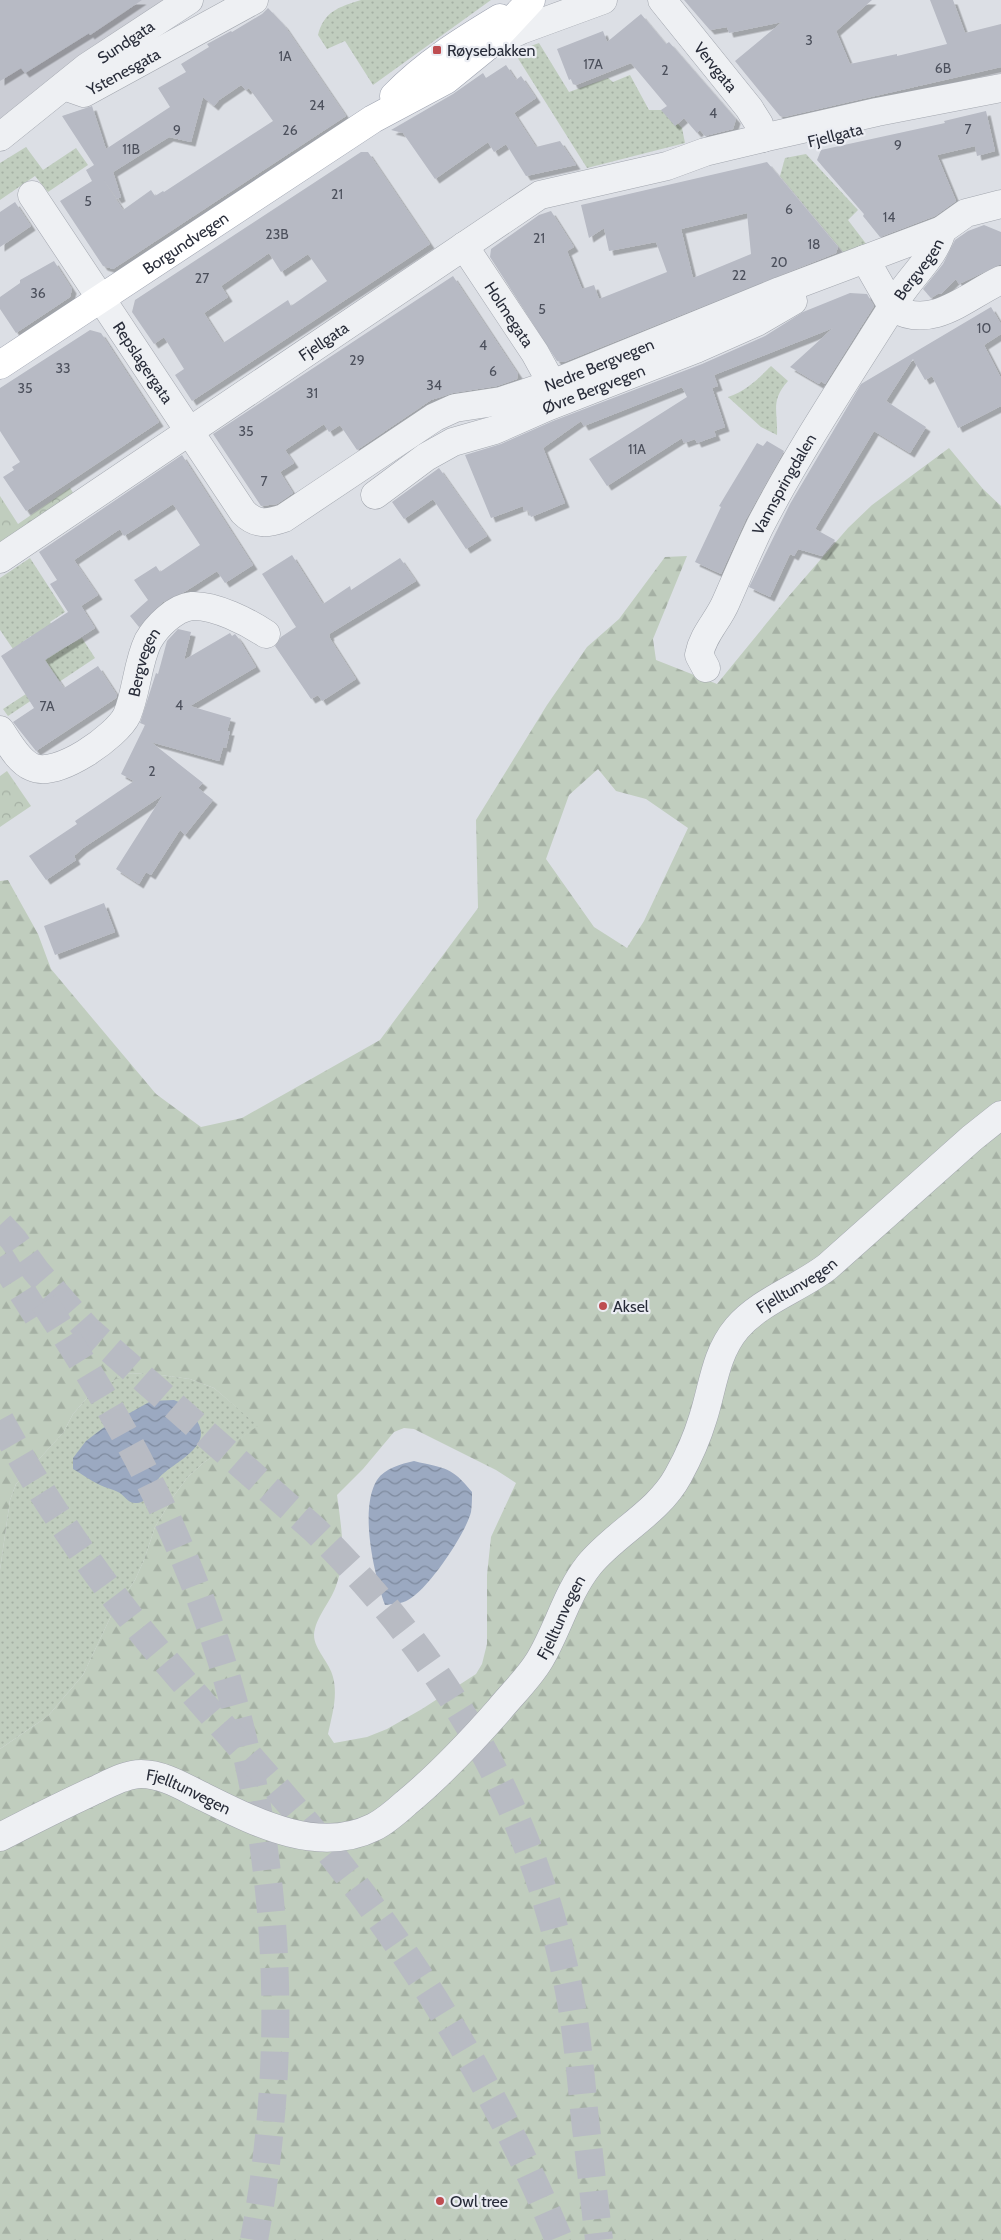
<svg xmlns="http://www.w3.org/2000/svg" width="1001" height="2240" font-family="Cabin,sans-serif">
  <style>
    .built { fill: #cbcdd5 }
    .grass { fill: url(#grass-dots) }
    .forest { fill: url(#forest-firs); fill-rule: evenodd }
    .park { fill: url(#park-crowns) }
    .water { fill: url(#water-waves) }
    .building { fill: #b7bac4; fill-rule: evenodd; filter: url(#shadow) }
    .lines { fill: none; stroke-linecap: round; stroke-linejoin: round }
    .highway-tunnel { stroke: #b8bbc3; stroke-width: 28; stroke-dasharray: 28 14; stroke-linecap: butt }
    .minor-casing { stroke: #a2a6ae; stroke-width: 29 }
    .major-casing { stroke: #9da2af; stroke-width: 29 }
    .minor { stroke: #eef0f3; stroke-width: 28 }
    .major { stroke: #fff; stroke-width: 28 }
    .poi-dot { fill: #be4d51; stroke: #ebedf3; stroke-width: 2 }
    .labels { text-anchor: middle; stroke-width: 4.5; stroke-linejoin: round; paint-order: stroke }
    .number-label { font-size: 14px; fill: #4c505c }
    .street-label { font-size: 16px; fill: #282c39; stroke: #ebedf3 }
    .poi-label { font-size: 16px; fill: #282c39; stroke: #ebedf3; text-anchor: start }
  </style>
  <defs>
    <pattern id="grass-dots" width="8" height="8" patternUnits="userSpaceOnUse" patternTransform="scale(1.25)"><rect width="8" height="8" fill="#c0cdbe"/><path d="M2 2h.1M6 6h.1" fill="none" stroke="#a5b0a4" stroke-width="1.8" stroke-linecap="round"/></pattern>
    <pattern id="forest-firs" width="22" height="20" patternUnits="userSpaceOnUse" patternTransform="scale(1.25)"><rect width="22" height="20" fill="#c0cdbe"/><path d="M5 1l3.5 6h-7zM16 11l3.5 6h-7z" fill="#a5b0a4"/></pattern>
    <pattern id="park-crowns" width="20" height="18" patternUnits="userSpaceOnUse" patternTransform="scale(1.25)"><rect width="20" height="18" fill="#c0cdbe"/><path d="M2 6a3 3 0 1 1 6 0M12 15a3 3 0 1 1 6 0" fill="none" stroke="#a5b0a4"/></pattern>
    <pattern id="water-waves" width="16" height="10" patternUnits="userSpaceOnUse" patternTransform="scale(1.25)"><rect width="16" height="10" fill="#9ba9c1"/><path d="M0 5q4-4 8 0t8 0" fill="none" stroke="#7e8a9e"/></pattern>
    <filter id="shadow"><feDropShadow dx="4.5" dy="4.5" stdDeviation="0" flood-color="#0004"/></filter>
  </defs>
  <rect width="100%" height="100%" fill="#dcdfe5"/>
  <!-- built -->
  <path class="built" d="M0,0H189L0,125Z"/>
  <!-- grass -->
  <g class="grass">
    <path d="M361,0H491L373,85L345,41L327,49L318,35C324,11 339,7 361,0Z"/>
    <path d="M539,43L569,92L608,78L613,82L630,75L649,110H664L682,128L685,143L587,168L514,52Z"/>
    <path d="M26,147L43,170L76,148L88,165L48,192L35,176L0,200V163Z"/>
    <path d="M806,154L858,210L848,220L867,245L844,253L780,176L785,158Z"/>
    <path d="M771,366L788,381C770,401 778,411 777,435L761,427L728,397C746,391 758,379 771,366Z"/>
    <path d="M30,558L65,612L50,622L66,647L82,638L95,658L8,716L3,709L26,694L17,679L46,659L31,636L13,649L0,630V578Z"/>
    <path d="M146,1373L190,1379L214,1388L259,1426L203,1463L187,1478L173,1497L155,1527L144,1560L135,1580L111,1616L83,1675L48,1716L0,1749V1570L10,1500L16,1484L63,1433L73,1414L87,1398L124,1374Z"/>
  </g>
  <!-- forest -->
  <path class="forest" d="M949,448L983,489L1001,506V2240H0V1749L48,1716L83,1675L111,1616L135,1580L144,1560L155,1527L173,1497L187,1478L203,1463L258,1426L214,1388L190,1379L146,1373L124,1374L87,1398L73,1414L63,1433L16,1484L10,1500L0,1570V881L8,880L38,934L51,969L156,1094L201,1127L242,1118L380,1040L478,908L476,820L547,705L587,647L619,619L665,557L687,556L653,639L656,660L717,684L788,597L848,528L872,505ZM598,769L616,791L646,799L688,828L644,921L627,948L594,927L546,859L569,795ZM404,1428L414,1429L496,1470L516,1483L491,1537L487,1575V1644L482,1664L476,1674L422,1709L387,1729L367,1737L334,1743L328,1734C332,1715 338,1696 333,1677C330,1663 314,1649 314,1635C315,1618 330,1603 336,1586C347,1556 341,1526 337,1495L363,1469L394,1432Z"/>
  <!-- park -->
  <g class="park">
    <path d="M70,488L77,499L0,550V496L18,524Z"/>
    <path d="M7,771L31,806L0,827V776Z"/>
  </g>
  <!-- water -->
  <g class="water">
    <path d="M174,1400C184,1404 188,1409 194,1417C218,1446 174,1461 159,1478C152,1485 150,1502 137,1503C127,1504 125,1495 118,1492C112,1489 106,1488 100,1485C91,1481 82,1474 73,1469V1458L86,1441L103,1428L151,1401Z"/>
    <path d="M414,1461C446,1469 451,1466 472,1492C472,1498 472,1505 471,1512C466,1533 428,1590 408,1600C402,1604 392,1604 385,1605C374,1574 359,1509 377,1480C385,1468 401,1464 414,1461Z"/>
  </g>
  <!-- building -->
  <g class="building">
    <path d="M0,0H142L90,35L89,33L25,73L21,68L0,81Z"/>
    <path d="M684,0H872L836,31L850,64L897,54V56L947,44L930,0H953L965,33L1001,24V67L784,117L780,116L735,61L782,22L729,33L727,27L710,30Z"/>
    <path d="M268,8L284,25L346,116L113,269L103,266L60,201L92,181L86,170L94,165L62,116L92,106L106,149L170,107L158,88L186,72L181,64L209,47L207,44L231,31L232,32L262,14ZM241,85L246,90L249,88L273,121L164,192L163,191L155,196L151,190L123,210L103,179L117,199L121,197L113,172L169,137L191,142L203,97L214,106L219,100Z"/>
    <path d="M641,14L666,44L669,42L736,119L733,129L705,136L700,130L697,133L684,118L675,126L661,110L667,106L631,63L576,85L573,84L571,79L569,80L557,49L603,31L607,42Z"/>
    <path d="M506,65L516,80L521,76L536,98L514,113L536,147L560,141L576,165L526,176L506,144L494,152L488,142L435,179L403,133L391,130L453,94L483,73L486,78Z"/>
    <path d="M986,111L995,151L977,156L975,146L937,155L956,201L935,216L880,237L863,216L864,214L817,160L821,150L945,123L944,121Z"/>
    <path d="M361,152H368L430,244L192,401L175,375L184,369L164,337L154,344L132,312L135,300ZM269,253L281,272L308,254L327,281L291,306L288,300L223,343L204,313L228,297L221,286Z"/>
    <path d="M767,162L838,247L836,253L564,362L557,361L490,257L491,249L539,215L551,211L574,247L567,251L582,289L594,285L599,299L667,272L656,242L609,251L604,228L589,238L581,205ZM747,213L751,254L693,278L681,229Z"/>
    <path d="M15,202L31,226L0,247V212Z"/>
    <path d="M984,225L1001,232V264L959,284L956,279L941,294L939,293L931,298L923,289L943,264L955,240L968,231Z"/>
    <path d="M54,261L72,289L70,297L16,333L0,309V297L20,283V280Z"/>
    <path d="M453,276L518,374L517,379L497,386L453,393L431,400L357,450L340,425L329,432L324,424L285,450L294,463L280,472L293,493L277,504L261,506L213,434Z"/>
    <path d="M850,293L867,294L874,306L825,384L821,381L819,384L790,367L833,328L714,375L718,386L712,388L725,427L714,431L716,436L697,443L695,439L684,443L682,438L607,486L589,459L687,397L682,387L584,426L581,421L543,448L565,503L531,517L528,510L524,511L523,506L491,518L465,455L501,444L553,421L702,364L765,336L803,312Z"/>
    <path d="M991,307L1001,324V334L984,345L1001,378V406L958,428L932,376L925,380L913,359L886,401L926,427L910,453L874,431L815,529L835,540L822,556L798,549L794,556L790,554L770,597L749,587L790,504L861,384Z"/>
    <path d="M90,330L101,333L159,422L26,511L3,477L14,470L12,467L20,462L0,431V388Z"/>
    <path d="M767,441L784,451L746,519L721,574L719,573L695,562L721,507L719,506L757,443L763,446Z"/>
    <path d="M182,455L253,565L225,583L217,571L186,591L163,602L139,627L130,616L148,600L134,580L156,566L160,572L200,545L173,504L124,536L120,529L74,560L98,595L81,606L95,628L45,660L64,688L98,666L117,695L116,698L36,751L13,722L34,708L1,656L68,612L50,584L57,580L39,552Z"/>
    <path d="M439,468L487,536L466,549L433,499L404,519L392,502Z"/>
    <path d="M292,555L323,604L350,586L351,590L400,558L416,581L329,634L330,636L329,637L356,679L322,701L318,695L311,699L275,646L281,637L296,627L262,574Z"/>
    <path d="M178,629L191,632L184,660L230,633L232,636L235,634L239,639L256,667L190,706L231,718L227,731H230L226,748L223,747L219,761L151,742L203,783L198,788L213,800L185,835L180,830L151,875L146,872L139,884L116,869L163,795L83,848L74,856L76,860L46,880L29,856L77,824L75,821L134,781L121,774L145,725L140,723L156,673L158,674L167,641Z"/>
    <path d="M104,903L115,932L55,955L44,926Z"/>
  </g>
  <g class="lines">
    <!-- highway-tunnel -->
    <g class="highway-tunnel">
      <path d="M0,1225L13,1239L36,1271L87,1329L315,1530C443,1657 530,1803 567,1981C576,2024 580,2067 584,2110C589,2154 594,2197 599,2240"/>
      <path d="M0,1257L45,1328"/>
      <path d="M44,1302C84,1364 124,1428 156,1495C269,1730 302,1984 254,2240"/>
      <path d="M0,1420C41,1496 91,1569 145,1636C199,1702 258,1764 312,1830C413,1953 498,2092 559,2240"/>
    </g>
    <!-- minor casing -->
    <g class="minor-casing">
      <g id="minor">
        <path id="s1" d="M662,0L749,108L759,124L763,138"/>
        <path d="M489,45L521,30L603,0"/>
        <path id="s2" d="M64,86L84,93L254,0"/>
        <path id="s3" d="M0,137L87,67L189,0"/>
        <path id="s4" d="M32,195L243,512C256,525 267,524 284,518L435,417L455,408L501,401L552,384L780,291L942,230L966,213L1001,204"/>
        <path id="s5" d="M464,246L535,353L552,384"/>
        <path d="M865,259L893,308"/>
        <path d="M893,308C932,331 967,296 1001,280"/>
        <path id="s6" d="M375,495L426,457L453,442L495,430L547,407L696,349L757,322L793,301"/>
        <path id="s7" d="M0,559L540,195L667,166L705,152L763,138L877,112L1001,88"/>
        <path id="s8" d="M706,668L699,655C703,634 718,621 726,602C737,577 748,551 760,526C801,447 852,371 899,296C913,274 936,255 942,230"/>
        <path id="s9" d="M0,730C9,743 18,761 32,767C57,779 117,736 127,715C137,691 137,664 148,641C156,627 174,608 192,606C215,605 248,622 266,634"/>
        <path id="s10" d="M0,1837C31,1821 61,1806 93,1791C107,1785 124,1774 141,1774C162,1774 182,1786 200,1795C251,1820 316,1856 374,1827C386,1821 396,1812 406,1803C440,1775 470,1743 499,1710C512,1694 528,1679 539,1661C558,1630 566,1594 589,1565C615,1533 658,1513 678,1476C688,1458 697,1438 703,1418C713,1387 715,1354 737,1328C760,1301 798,1289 827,1267L972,1138L1001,1115"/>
      </g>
    </g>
    <!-- major casing -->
    <g class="major-casing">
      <g id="major">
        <path d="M394,96C425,64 462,41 500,18"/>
        <path id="s11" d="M0,365L373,119L446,80L489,45L531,0"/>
      </g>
    </g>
    <!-- minor -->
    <use href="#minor" class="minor"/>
    <!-- major -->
    <use href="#major" class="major"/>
  </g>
  <!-- markers -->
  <g class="poi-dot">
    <rect x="432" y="45" width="10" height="10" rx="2.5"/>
    <circle cx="603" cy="1306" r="5"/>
    <circle cx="440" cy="2201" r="5"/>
  </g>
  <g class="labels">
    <!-- number labels -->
    <g class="number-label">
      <text x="809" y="45">3</text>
      <text x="285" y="61">1A</text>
      <text x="593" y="69">17A</text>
      <text x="943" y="73">6B</text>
      <text x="665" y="75">2</text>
      <text x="317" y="110">24</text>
      <text x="713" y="118">4</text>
      <text x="968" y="134">7</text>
      <text x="177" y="135">9</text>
      <text x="290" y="135">26</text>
      <text x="898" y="150">9</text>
      <text x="131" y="154">11B</text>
      <text x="337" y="199">21</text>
      <text x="88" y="206">5</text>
      <text x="789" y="214">6</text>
      <text x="889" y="222">14</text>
      <text x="277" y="239">23B</text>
      <text x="539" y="243">21</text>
      <text x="814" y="249">18</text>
      <text x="779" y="267">20</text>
      <text x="739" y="280">22</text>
      <text x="202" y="283">27</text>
      <text x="38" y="298">36</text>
      <text x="542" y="314">5</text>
      <text x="984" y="333">10</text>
      <text x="483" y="350">4</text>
      <text x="357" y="365">29</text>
      <text x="63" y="373">33</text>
      <text x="493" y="376">6</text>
      <text x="434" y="390">34</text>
      <text x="25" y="393">35</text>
      <text x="312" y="398">31</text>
      <text x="246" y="436">35</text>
      <text x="637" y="454">11A</text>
      <text x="264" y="486">7</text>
      <text x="179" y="710">4</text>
      <text x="47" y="711">7A</text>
      <text x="152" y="776">2</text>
    </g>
    <!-- street labels -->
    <g class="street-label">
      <text dy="6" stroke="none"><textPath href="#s3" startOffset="158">Sundgata</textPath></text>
      <text dy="6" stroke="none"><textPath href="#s1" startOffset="86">Vervgata</textPath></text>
      <text dy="6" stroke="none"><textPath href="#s2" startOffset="66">Ystenesgata</textPath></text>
      <text transform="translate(835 135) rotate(-14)" y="6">Fjellgata</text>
      <text dy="6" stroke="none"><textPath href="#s11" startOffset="222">Borgundvegen</textPath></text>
      <text dy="6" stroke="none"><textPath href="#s8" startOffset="460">Bergvegen</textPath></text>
      <text dy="6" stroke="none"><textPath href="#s5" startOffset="82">Holmegata</textPath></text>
      <text dy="6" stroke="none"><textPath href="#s7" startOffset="390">Fjellgata</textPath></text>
      <text dy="6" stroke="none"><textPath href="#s4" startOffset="201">Repslagergata</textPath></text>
      <text dy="6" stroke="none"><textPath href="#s4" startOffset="780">Nedre Bergvegen</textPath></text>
      <text dy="6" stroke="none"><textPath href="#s6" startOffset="245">Øvre Bergvegen</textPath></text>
      <text dy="6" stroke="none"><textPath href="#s8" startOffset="206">Vannspringdalen</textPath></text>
      <text dy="6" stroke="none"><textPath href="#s9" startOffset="219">Bergvegen</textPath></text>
      <text dy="6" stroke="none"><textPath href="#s10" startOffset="1106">Fjelltunvegen</textPath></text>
      <text dy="6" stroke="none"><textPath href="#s10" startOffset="686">Fjelltunvegen</textPath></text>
      <text dy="6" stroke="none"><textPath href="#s10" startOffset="206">Fjelltunvegen</textPath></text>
    </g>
    <!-- poi labels -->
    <g class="poi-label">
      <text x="447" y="56">Røysebakken</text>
      <text x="613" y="1312">Aksel</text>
      <text x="450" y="2207">Owl tree</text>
    </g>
  </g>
</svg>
